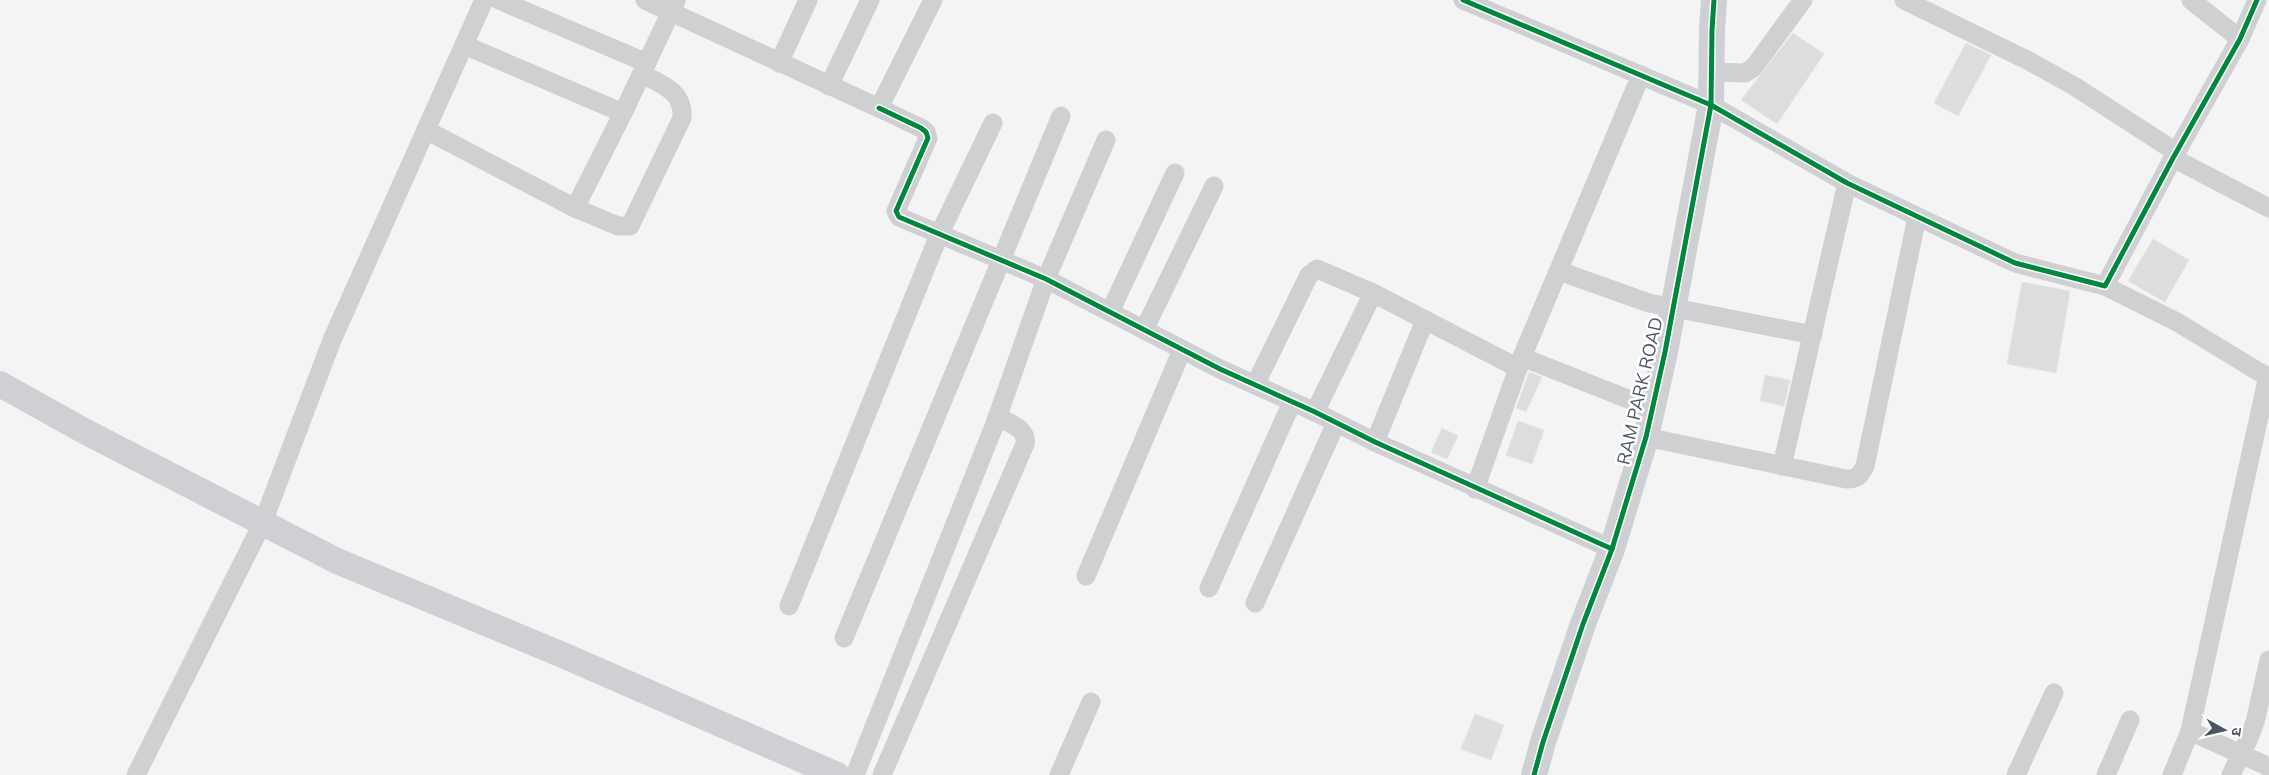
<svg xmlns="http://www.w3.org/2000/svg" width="2269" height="775" font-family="Mulish,'Noto Sans Devanagari',sans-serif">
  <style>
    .building { fill: #ddddde; stroke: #e5e6e7 }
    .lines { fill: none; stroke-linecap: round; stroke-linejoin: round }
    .street { stroke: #ced0d2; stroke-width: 19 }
    .secondary { stroke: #ced0d4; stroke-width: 26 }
    .cycleway-casing { stroke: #fff; stroke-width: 8 }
    .cycleway { stroke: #00873e; stroke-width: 5 }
    .labels { text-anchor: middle; stroke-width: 5; stroke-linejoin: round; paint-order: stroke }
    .street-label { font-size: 18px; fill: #4a5661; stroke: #fff }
  </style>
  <rect width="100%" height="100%" fill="#f4f4f4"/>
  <!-- building -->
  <g class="building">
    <path d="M1793,33L1824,54L1777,124L1741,100Z"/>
    <path d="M1966,43L1991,55L1958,116L1934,103Z"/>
    <path d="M2153,239L2189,260L2165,302L2128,281Z"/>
    <path d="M2022,282L2070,291L2056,373L2007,364Z"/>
    <path d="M1529,372L1542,377L1526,412L1516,408Z"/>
    <path d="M1765,375L1790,380L1784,406L1760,401Z"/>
    <path d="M1518,421L1544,430L1532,464L1506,455Z"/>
    <path d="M1442,428L1458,436L1447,459L1431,452Z"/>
    <path d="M1475,714L1504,725L1491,760L1461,749Z"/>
  </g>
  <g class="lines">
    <!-- street -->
    <g class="street">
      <path d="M499,0L647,63"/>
      <path d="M645,0L879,108L933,0"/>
      <path d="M1463,0L1711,105L1847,183L2015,263L2105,286L2173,158L2240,39L2257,0"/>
      <path d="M1904,0L2029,61L2074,86L2176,152"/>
      <path d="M2191,0L2240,39"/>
      <path d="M464,45L623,113"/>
      <path d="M779,63L808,0"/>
      <path d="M1711,72L1745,73L1754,67L1803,0"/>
      <path d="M829,86L870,0"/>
      <path d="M879,108L921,128L926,132L928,138L896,211L899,217L1046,279L1220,369L1315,412L1375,442L1612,549"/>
      <path d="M426,130L575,208L618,226H630L682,118C684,91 662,85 642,74"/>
      <path d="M2173,158L2269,208"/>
      <path d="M575,208L623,113L676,1"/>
      <path d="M1559,271L1649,303L1813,335"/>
      <path d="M2105,286L2177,322L2259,372L2269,377"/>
      <path d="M1110,312L1175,173"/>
      <path d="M1144,330L1214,186"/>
      <path d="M1522,357L1653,409"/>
      <path d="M1255,385L1309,275L1317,269L1373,293L1518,368"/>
      <path d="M1315,412L1373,293"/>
      <path d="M1646,437L1846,479C1857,479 1860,476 1865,466L1917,217"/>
      <path d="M1375,442L1425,320"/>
      <path d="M1782,466L1847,183"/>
      <path d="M1475,489L1522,357L1641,75"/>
      <path d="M1086,576L1182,350"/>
      <path d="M1209,588L1292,402"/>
      <path d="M1255,603L1336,423"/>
      <path d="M789,606L939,235L993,123"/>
      <path d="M844,638L1061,116"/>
      <path d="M2190,731L2269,767"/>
      <path d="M136,775L263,522L332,340L484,0"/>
      <path d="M855,775L996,421L1046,279L1106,140"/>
      <path d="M882,775L1025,444C1028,428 1009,423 997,417"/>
      <path d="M1059,775L1091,702"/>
      <path d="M2016,775L2054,693"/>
      <path d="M2106,775L2130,720"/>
      <path d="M2172,775L2190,731L2268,376"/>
      <path d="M2231,775L2249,738L2255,722L2269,660"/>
    </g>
    <!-- secondary -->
    <g class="secondary">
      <path d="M0,384L86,432L337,561L565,656L837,775"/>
      <path d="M1534,775L1543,742L1583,624L1612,549L1646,437L1665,352L1711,105L1712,30L1714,0"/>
    </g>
    <!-- cycleway casing -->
    <g class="cycleway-casing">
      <g id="cycleway">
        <path d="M1463,0L1711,105L1847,183L2015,263L2105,286L2173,158L2240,39L2257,0"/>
        <path d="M879,108L921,128L926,132L928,138L896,211L899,217L1046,279L1220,369L1315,412L1375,442L1612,549"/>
        <path d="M1534,775L1543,742L1583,624L1612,549L1646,437L1665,352L1711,105L1712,30L1714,0"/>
      </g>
    </g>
    <!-- cycleway -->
    <use href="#cycleway" class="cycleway"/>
  </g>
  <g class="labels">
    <!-- street labels -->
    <g class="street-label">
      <text transform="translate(1640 391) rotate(-77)" y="6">RAM PARK ROAD</text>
    </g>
  </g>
  <!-- north arrow -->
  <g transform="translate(2224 730) rotate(98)" stroke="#ffffff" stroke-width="4" paint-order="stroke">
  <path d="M0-4L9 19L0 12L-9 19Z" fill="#4a5661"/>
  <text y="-8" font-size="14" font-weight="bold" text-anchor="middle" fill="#4a5661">उ</text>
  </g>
</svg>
